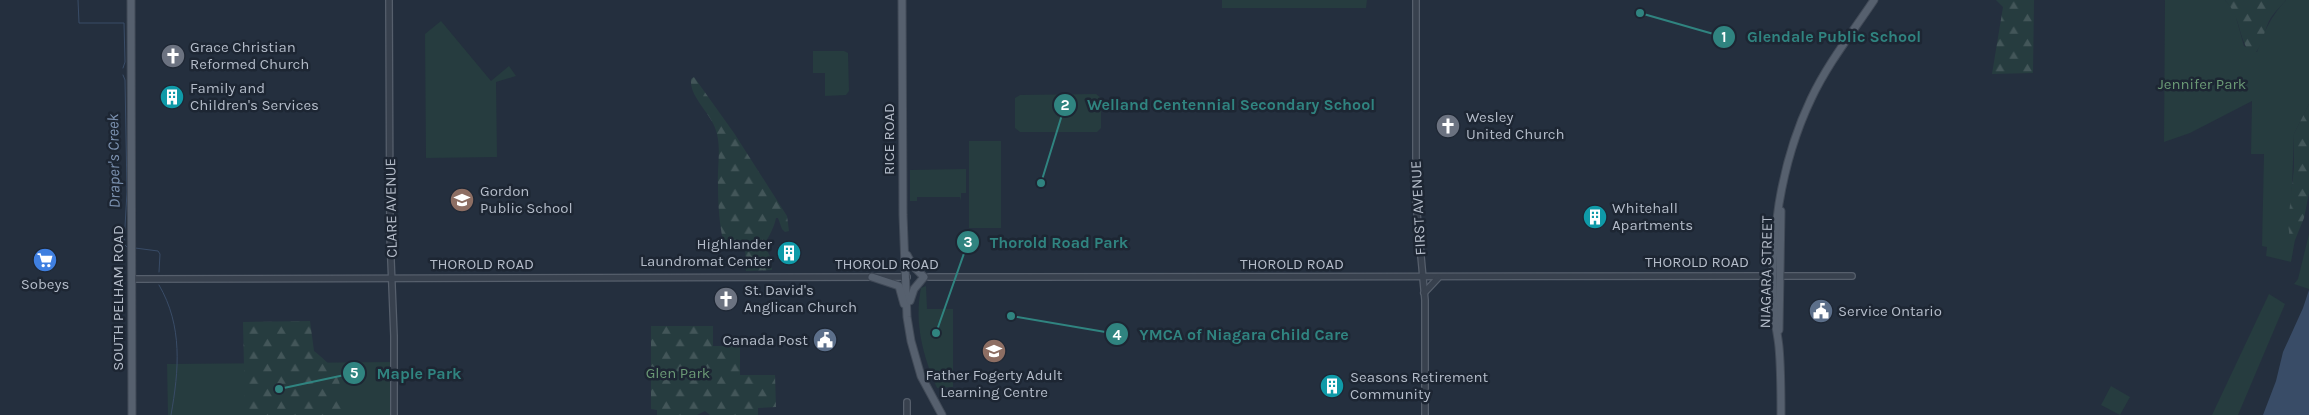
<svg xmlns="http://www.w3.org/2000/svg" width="2309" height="415" font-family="Karla,sans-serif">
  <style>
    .green { fill: #263c3f }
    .forest { fill: url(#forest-firs) }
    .water { fill: #394c67 }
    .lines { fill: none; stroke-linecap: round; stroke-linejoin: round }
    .stream { stroke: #394c67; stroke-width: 1 }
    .minor-casing { stroke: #565f6c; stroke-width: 8 }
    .major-casing { stroke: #414a57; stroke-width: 9 }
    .minor { stroke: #38414e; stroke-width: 5.5 }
    .major { stroke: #56606e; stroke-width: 7 }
    .labels { text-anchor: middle; stroke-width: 5; stroke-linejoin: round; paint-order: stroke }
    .poi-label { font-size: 15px; fill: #b4bcc9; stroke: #1d2633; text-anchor: start }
    .park-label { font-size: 15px; fill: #6b9a76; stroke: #1d2633 }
    .street-label { font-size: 15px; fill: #b4bcc9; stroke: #1d2633 }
    .water-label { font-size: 16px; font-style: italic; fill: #7c92b1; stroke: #1d2633 }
    .leader { fill: none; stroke: #308480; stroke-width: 2 }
    .callout-dot { fill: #308480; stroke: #1d2633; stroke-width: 2 }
    .mark-label { font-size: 15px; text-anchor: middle; font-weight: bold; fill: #fff }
    .callout-label { font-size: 16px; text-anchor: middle; font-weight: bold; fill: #308480; stroke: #1d2633; stroke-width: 5; stroke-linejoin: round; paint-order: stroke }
  </style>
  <defs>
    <pattern id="forest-firs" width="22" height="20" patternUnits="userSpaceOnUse" patternTransform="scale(1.25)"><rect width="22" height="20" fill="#263c3f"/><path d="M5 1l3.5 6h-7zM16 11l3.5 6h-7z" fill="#435659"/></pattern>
  </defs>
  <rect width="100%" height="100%" fill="#242f3e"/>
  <!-- green -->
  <g class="green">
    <path d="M1222,0H1367L1366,8H1222Z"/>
    <path d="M2165,0H2225L2234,10L2244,46L2257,52C2264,31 2271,16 2286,0H2309V104L2294,134L2290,240H2295L2291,262L2266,256L2267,247L2262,246L2264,154H2251L2252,101L2190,133L2164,142Z"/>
    <path d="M441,21L491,81L509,66L516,76L496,82L497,157L426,158L425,34Z"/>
    <path d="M813,51H844L848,53L849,91L846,95L825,96V73H813Z"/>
    <path d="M1096,94L1101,98V128L1097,132H1020L1015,128V98L1020,95Z"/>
    <rect x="969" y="141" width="32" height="87"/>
    <path d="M966,169V193H961V201L960,197H917V201H910V170Z"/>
    <path d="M2309,234V289L2294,284L2298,279Z"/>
    <path d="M926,286L927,309H953V387L937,388C923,356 914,323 921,288Z"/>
    <path d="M2269,294L2285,304L2238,415H2212Z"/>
    <path d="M391,362L390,415H168L167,364Z"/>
    <path d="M2111,386L2130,397L2120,415L2101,405Z"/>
  </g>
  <!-- forest -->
  <g class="forest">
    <path d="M1996,0H2034L2033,73L1992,74L2003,7Z"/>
    <path d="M2225,0H2286C2282,5 2276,10 2272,16C2264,27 2263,48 2252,56C2237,37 2242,18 2225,0Z"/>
    <path d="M694,77L734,133L787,216L789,231L785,232L782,229L778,218H776C774,228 769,236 764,245L770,256L772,270L746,271L745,244L728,243L723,240C719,222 718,203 718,185C717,168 721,151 717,134C713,114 689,98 691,79Z"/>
    <path d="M2309,104V193L2304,218L2295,240H2290L2288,223L2294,168V134Z"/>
    <path d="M310,321L314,351C328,362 340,373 341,392C342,401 340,407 345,415H245L243,322Z"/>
    <path d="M651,326H713V346H740V375H775L776,407L758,408V415H710L705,411L697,415H657V410L651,409Z"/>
  </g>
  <!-- water -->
  <path class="water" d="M2309,290V415H2263L2276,381L2283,352L2303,308Z"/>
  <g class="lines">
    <!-- stream -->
    <g class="stream">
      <path d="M78,0L79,23H124L125,62L123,68"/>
      <path d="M123,75L125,80L127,192L124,244L127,247"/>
      <path d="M135,248L158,251L160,254L159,272"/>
      <path d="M159,285C183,326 179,370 171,415"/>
    </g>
    <!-- minor casing -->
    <g class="minor-casing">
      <g id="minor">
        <path d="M389,0L390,236L394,336V415"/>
        <path d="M1416,0V202L1425,300V415"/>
        <path d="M929,277L1852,276"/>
        <path d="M132,279L907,277"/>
        <path d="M1424,293L1438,278"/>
        <path d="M907,402V415"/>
      </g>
    </g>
    <!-- major casing -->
    <g class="major-casing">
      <g id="major">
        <path d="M131,0L132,415"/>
        <path d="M902,0L903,215L907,317L911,341L921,376L942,415"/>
        <path d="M907,255L913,266L924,277L914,289L910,301"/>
        <path d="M872,277L899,286L904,304"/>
        <path d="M1779,330L1781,211"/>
        <path d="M1781,415C1781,392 1781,369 1779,347C1778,336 1775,324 1774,313C1769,242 1780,164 1811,99C1828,63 1852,33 1874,0"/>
      </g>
    </g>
    <!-- minor -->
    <use href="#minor" class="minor"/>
    <!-- major -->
    <use href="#major" class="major"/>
  </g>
  <!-- icons -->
  <defs>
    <g id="church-disc" transform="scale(1.25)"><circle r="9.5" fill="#6b7280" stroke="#1d2633"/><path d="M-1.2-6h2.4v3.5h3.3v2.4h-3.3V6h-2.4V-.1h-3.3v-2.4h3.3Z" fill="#fff"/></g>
    <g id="building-disc" transform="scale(1.25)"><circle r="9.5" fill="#0f9aa8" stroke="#1d2633"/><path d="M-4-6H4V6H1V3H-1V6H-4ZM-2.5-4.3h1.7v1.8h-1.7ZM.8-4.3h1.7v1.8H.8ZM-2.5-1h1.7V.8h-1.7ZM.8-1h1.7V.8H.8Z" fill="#fff"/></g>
    <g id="school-disc" transform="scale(1.25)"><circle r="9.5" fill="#8d6e63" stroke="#1d2633"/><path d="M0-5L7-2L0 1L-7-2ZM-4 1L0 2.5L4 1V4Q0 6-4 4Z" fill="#fff"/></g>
    <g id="supermarket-disc" transform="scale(1.25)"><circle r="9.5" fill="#3f7fe0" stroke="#1d2633"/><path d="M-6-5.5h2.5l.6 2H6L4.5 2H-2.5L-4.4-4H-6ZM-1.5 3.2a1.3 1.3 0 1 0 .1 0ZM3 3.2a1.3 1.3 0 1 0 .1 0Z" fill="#fff"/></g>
    <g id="civic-disc" transform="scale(1.25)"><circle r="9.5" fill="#5c6f8a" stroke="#1d2633"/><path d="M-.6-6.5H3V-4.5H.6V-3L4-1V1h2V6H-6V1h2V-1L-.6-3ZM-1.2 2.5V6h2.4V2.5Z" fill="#fff"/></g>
  </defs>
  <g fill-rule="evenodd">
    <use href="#church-disc" x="173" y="56"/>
    <use href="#building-disc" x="172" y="97"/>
    <use href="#church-disc" x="1448" y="126"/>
    <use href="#school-disc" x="462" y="200"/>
    <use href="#building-disc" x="1595" y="217"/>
    <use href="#building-disc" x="789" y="253"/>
    <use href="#supermarket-disc" x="45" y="260"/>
    <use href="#church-disc" x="726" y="299"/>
    <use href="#civic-disc" x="1821" y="311"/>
    <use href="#civic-disc" x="825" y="340"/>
    <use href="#school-disc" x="994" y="351"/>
    <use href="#building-disc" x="1332" y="386"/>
  </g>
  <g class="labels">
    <!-- poi labels -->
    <g class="poi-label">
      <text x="190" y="52">Grace Christian<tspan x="190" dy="17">Reformed Church</tspan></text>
      <text x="190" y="93">Family and<tspan x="190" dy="17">Children's Services</tspan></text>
      <text x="1466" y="122">Wesley<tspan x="1466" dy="17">United Church</tspan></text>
      <text x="480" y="196">Gordon<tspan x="480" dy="17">Public School</tspan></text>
      <text x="1612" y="213">Whitehall<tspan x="1612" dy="17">Apartments</tspan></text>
      <text x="772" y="249" text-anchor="end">Highlander<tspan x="772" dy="17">Laundromat Center</tspan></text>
      <text x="45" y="289" text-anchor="middle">Sobeys</text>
      <text x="744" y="295">St. David's<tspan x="744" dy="17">Anglican Church</tspan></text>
      <text x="1838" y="316">Service Ontario</text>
      <text x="808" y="345" text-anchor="end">Canada Post</text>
      <text x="994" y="380" text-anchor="middle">Father Fogerty Adult<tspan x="994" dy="17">Learning Centre</tspan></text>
      <text x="1350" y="382">Seasons Retirement<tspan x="1350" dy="17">Community</tspan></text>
    </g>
    <!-- park labels -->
    <g class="park-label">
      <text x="2202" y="89">Jennifer Park</text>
      <text x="678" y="378">Glen Park</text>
    </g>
    <!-- street labels -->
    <g class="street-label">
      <text transform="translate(889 139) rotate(-90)" y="5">RICE ROAD</text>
      <text transform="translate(391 208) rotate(-91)" y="5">CLARE AVENUE</text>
      <text transform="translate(1418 208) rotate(-93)" y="5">FIRST AVENUE</text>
      <text x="1697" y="267">THOROLD ROAD</text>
      <text x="482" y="269">THOROLD ROAD</text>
      <text x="887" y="269">THOROLD ROAD</text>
      <text x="1292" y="269">THOROLD ROAD</text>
      <text transform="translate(1766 272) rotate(-89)" y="5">NIAGARA STREET</text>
      <text transform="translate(118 298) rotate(-90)" y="5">SOUTH PELHAM ROAD</text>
    </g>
    <!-- water labels -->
    <g class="water-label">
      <text transform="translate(113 161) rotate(-91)" y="6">Draper's Creek</text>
    </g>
  </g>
  <!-- callouts -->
  <path class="leader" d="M1640 13L1724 37M1041 183L1065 105M936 333L968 242M1011 316L1117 334M279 389L354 373"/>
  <g class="callout-dot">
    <circle cx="1640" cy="13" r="5"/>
    <circle cx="1041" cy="183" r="5"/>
    <circle cx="936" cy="333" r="5"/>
    <circle cx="1011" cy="316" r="5"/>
    <circle cx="279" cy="389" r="5"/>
    <circle cx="1724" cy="37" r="12"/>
    <circle cx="1065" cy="105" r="12"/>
    <circle cx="968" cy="242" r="12"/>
    <circle cx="1117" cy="334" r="12"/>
    <circle cx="354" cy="373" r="12"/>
  </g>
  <g class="mark-label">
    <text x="1724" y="42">1</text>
    <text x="1065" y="110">2</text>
    <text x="968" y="247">3</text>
    <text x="1117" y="340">4</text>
    <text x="354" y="378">5</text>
  </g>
  <g class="callout-label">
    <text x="1834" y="42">Glendale Public School</text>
    <text x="1231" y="110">Welland Centennial Secondary School</text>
    <text x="1059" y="248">Thorold Road Park</text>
    <text x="1244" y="340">YMCA of Niagara Child Care</text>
    <text x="419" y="379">Maple Park</text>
  </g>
</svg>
